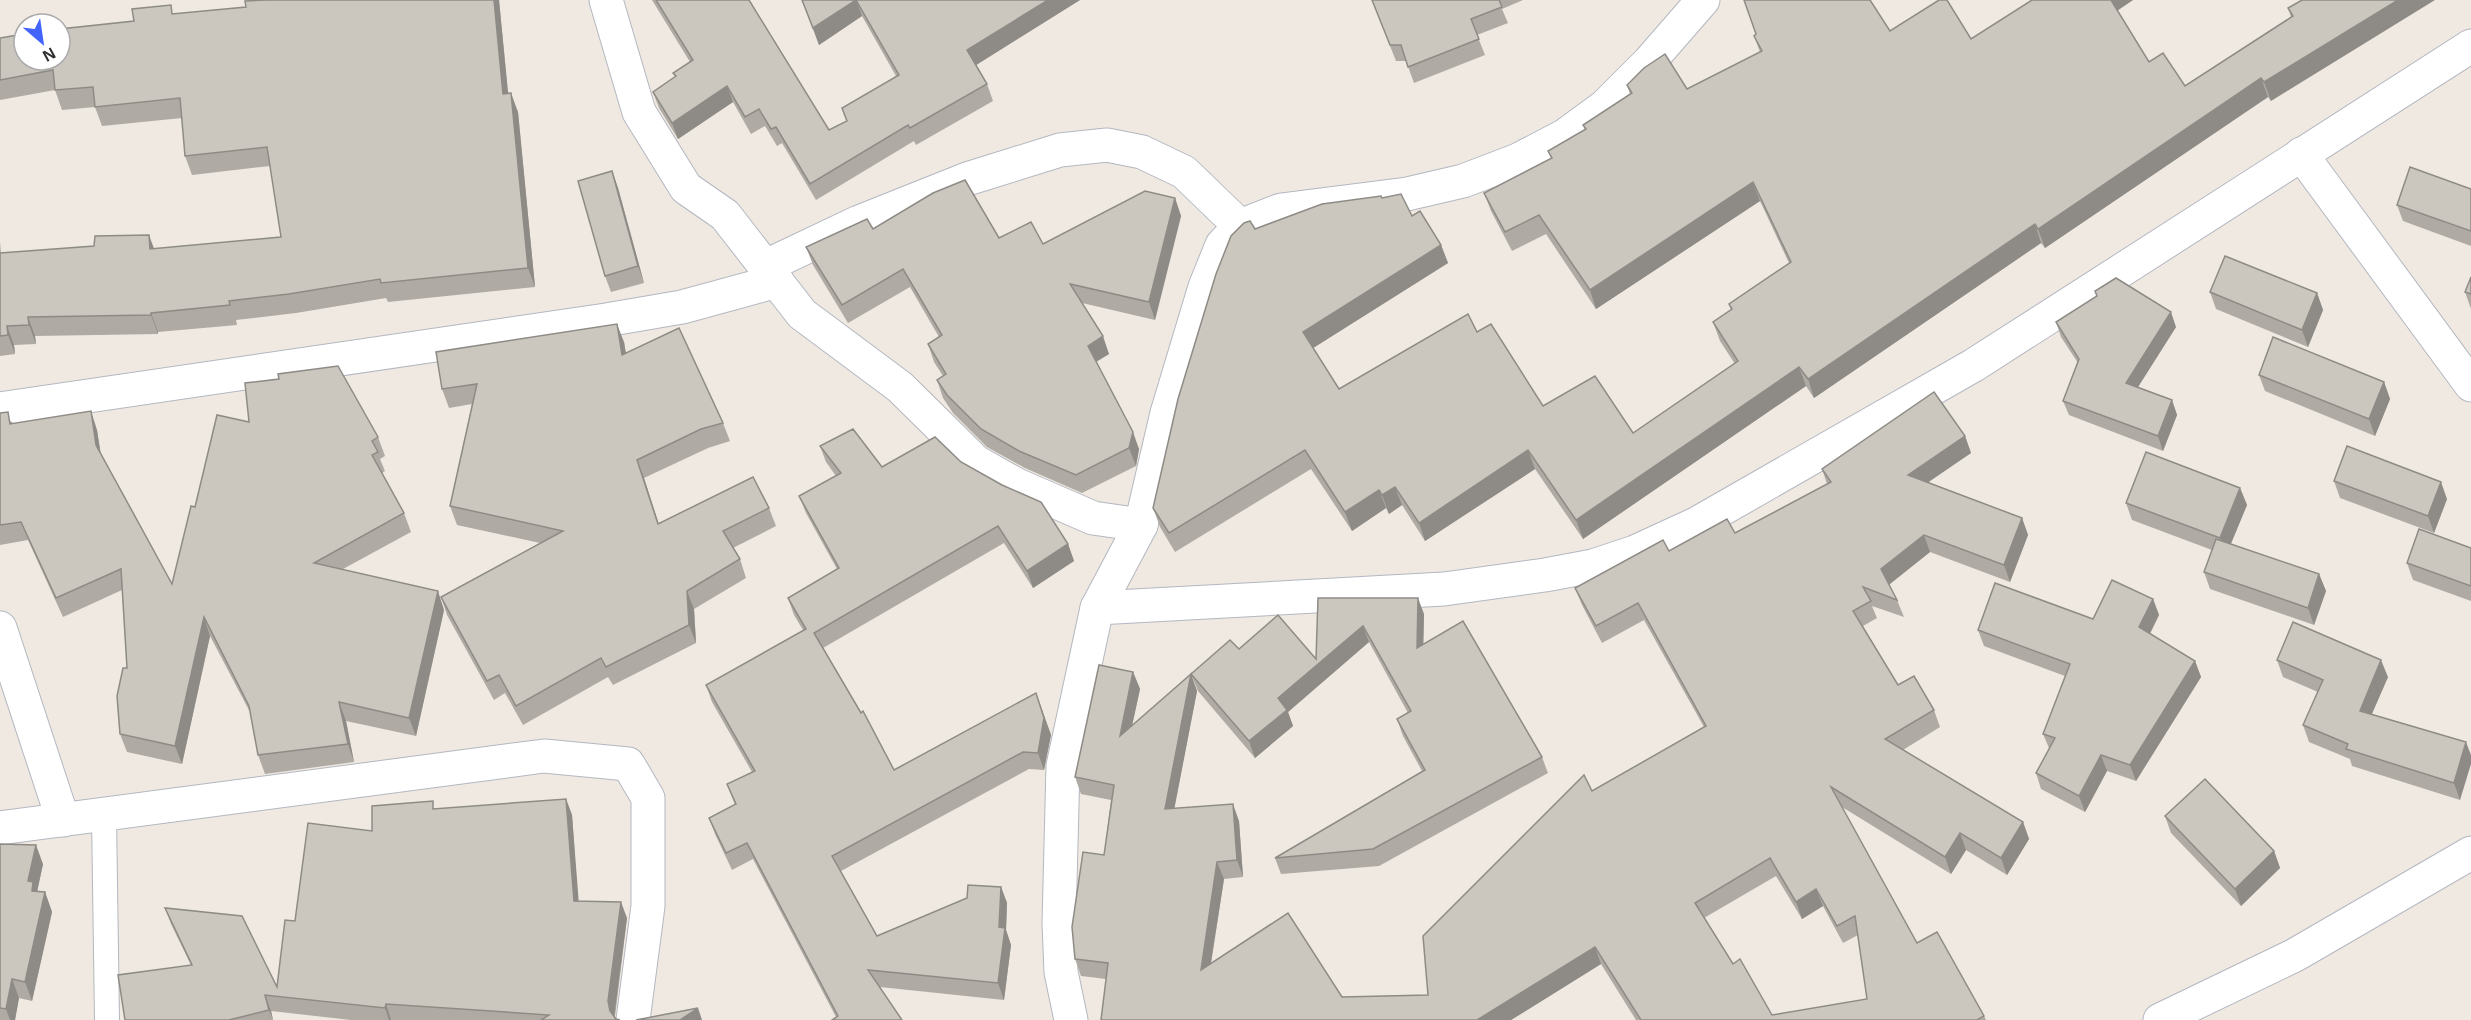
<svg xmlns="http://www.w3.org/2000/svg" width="2471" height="1020" font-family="Helvetica,sans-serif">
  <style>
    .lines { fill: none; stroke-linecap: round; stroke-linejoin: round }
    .lane-casing { stroke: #b4b7c1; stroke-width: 26 }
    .street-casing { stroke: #b4b7c1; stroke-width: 35 }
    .lane { stroke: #fff; stroke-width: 24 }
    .street { stroke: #fff; stroke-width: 33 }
    .wall { fill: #afaba4; fill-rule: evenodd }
    .shaded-wall { fill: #8e8b86 }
    .building { fill: #cbc7bf; stroke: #8e8b86; stroke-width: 1.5; fill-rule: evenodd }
  </style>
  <rect width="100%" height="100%" fill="#efe9e1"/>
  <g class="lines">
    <!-- lane casing -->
    <g class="lane-casing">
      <path id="lane" d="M104,815L107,1020"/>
    </g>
    <!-- street casing -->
    <g class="street-casing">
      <g id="street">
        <path d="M606,0L639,112L686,188L725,215L802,314L900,387L976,462L1017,485L1093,518L1141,525"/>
        <path d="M2301,154L2471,385"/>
        <path d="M766,266L859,222L967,179L1060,150L1107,145L1142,152L1184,172L1240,226"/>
        <path d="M0,409L606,320L682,307L777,281"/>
        <path d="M1097,608L1444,589L1545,575L1593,566L1635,552L1696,524L1974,365L2471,46"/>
        <path d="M0,628L63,820"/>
        <path d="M0,828L544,756L628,764L648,798V906L633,1020"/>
        <path d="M1071,1020L1061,972L1059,923L1063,766L1097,608L1141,525L1167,413L1205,287L1222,245L1240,226L1281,210L1407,194L1463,181L1518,160L1564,136L1605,106L1649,62L1703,0"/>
        <path d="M2160,1020L2295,955L2471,853"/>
      </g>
    </g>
    <!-- lane -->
    <use href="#lane" class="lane"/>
    <!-- street -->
    <use href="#street" class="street"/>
  </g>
  <!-- wall -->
  <g class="wall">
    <path d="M266,0H499L508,93L518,112L535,287L388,302L386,298L296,313L236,320L237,325L158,332V334L35,336L36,344L14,345L15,354L0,356V242L1,253L154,249L281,237L270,166L192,175L185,156L182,118L102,126L95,107L62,110L55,90L0,100V38L134,21L174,14L246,7Z"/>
    <path d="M652,0H749L829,130L847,121L896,76L862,16L819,45L802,0H1080L976,65L987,84L993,101L916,145L914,141L816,200L782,143L777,146L765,126L751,134L733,102L678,139L659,108L653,92L675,77L673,73L690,62Z"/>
    <path d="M1372,0H1523L1502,9L1508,23L1477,35L1485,55L1414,83L1406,61H1396Z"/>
    <path d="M2032,0H2133L2117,10L2149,62L2185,86L2291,17L2288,8L2302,0L2271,101L2268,97L2045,248L2041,243L1814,398L1806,386L1583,539L1535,469L1425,541L1402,505L1389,514L1386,508L1352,531L1311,469L1175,552L1160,527L1153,508L1255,229L1382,198L1412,216L1441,245L1448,263L1313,348L1339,389L1477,332L1543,406L1633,433L1735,364L1720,341L1713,322L1731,310L1729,304L1789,263L1760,201L1596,309L1546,234L1512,251L1491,211L1484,193L1551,158L1548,151L1585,130L1583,125L1630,94L1627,85L1687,89L1760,52L1754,36L1890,31L1971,39Z"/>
    <path d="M612,171L618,188L644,283L611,292L605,276Z"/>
    <path d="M2471,189V246L2403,221L2397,205Z"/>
    <path d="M1175,198L1181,216L1155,320L1082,303L1109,354L1096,362L1139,449L1136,466L1082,493L1025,468L987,447L953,413L943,398L937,380L943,376L934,362L928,344L939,337L910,287L848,323L813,265L806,247L873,229L999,238L1043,244Z"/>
    <path d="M2471,277V309L2465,292Z"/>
    <path d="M2095,291L2176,327L2138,387L2172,400L2177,415L2163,451L2069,415L2063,401L2078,363L2061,337L2056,322L2097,296Z"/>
    <path d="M2210,292L2317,293L2323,310L2308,347L2216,309Z"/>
    <path d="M624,342L626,354L723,423L730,441L708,448L644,478L658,524L769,508L776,526L733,548L740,559L746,578L694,609L696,643L613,685L608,677L523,725L505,693L494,700L447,615L441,597L540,543L457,525L450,506L472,404L449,408L442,389Z"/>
    <path d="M2259,375L2384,382L2390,399L2375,436L2265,391Z"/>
    <path d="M0,413L13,423L97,430L101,455L172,584L195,507L249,422L378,437L385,456L380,459L385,471L382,473L404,513L411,532L343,569L444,610L416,736L346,721L354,762L265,774L258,755L251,714L210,636L182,764L127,752L120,734L127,668L122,590L63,617L28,540L0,545Z"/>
    <path d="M1965,436L1971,453L1928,482L2022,518L2028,535L2010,582L1930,552L1889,585L1897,600L1904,617L1872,606L1877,618L1863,626L1898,685L1934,710L1940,727L1903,750L2023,822L2029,839L2007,875L1966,850L1951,874L1842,807L1917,943L1984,1016L1986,1020H1636L1601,964L1511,1020H1101L1106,979L1081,976L1075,959L1104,855L1111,800L1081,794L1075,777L1133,672L1140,689L1132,726L1191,674L1197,691L1174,809L1239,821L1243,877L1224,879L1211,964L1342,997L1428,995L1592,791L1704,727L1644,620L1602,643L1582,605L1575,588L1669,551L1735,533L1827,484L1822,469ZM1776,876L1802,919L1823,906L1843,943L1858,935L1867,999L1772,1015L1733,964L1704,918Z"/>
    <path d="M820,446L882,467L961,462L1068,544L1074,561L1033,588L1004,543L823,648L894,770L1036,693L1051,735L1044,770L1029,769L841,871L877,936L1001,887L1007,903L1006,930L1011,945L1004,1000L880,987L836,1017L753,859L732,870L715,834L709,818L735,805L727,784L752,772L712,702L706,685L803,630L794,615L788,598L837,569L806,513L799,496L836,476L826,462Z"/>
    <path d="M2334,481L2447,499L2434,533L2340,498Z"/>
    <path d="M2240,488L2247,505L2231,544L2319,574L2326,591L2314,625L2210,589L2204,572L2212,550L2132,520L2126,503Z"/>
    <path d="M2471,548V601L2413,580L2407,563Z"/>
    <path d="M1318,598L1424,614L1423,644L1542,757L1548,773L1379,866L1281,874L1275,858L1422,771L1403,736L1397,719L1408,713L1369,642L1288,712L1293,726L1255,758L1198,691L1191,674L1239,649L1316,659Z"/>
    <path d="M2153,599L2159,615L2150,634L2195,661L2201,677L2136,781L2107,771L2085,812L2041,789L2036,773L2049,748L2043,734L2065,676L1984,646L1978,630L2093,619Z"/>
    <path d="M2277,660L2388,677L2372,714L2466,742L2460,800L2352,766L2350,759L2309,742L2303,725L2318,692L2283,677Z"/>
    <path d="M566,799L572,815L578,901L627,918L615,1017L616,1019L620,1020H351L271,1011L273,1020H125L191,965L171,924L165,908L277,987L295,921L372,831L436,809Z"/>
    <path d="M2165,816L2274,851L2280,868L2241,906L2171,833Z"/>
    <path d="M0,844L43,864L37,892H45L52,912L32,1001L19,998L15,1020H0Z"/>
  </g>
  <!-- shaded-wall -->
  <g class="shaded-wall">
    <path d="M494,0H499L510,113L503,94Z"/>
    <path d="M856,0L862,16L819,45L813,28Z"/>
    <path d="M1048,0H1080L973,67L967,50Z"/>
    <path d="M2109,0H2133L2114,13Z"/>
    <path d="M2398,0H2435L2271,101L2264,82Z"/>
    <path d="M2261,78L2268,97L2045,248L2038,229Z"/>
    <path d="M727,86L733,102L678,139L672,123Z"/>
    <path d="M511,93L518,112L535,287L528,268Z"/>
    <path d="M612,171L618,188L644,283L638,266Z"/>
    <path d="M1753,182L1760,201L1596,309L1590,290Z"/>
    <path d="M1175,198L1181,216L1155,320L1149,302Z"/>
    <path d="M2035,224L2041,243L1814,398L1808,379Z"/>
    <path d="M149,235L156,254L150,249Z"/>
    <path d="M1441,245L1448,263L1310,350L1303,332Z"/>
    <path d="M2317,293L2323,310L2308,347L2302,330Z"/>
    <path d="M2171,312L2176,327L2131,398L2126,383Z"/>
    <path d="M151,313L158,332V334L151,315Z"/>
    <path d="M28,317L35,336L36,344L29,325Z"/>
    <path d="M617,324L624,342L629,374L622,355Z"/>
    <path d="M7,326L14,345L15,354L8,335Z"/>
    <path d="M1103,336L1109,354L1094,363L1088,346Z"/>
    <path d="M1799,367L1806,386L1583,539L1576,520Z"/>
    <path d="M2384,382L2390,399L2375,436L2369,419Z"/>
    <path d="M2172,400L2177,415L2163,451L2158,436Z"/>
    <path d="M91,411L97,430L102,463L96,445Z"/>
    <path d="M1133,432L1139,449L1136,466L1129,448Z"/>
    <path d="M1965,436L1971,453L1914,492L1908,475Z"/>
    <path d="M1528,450L1535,469L1425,541L1419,523Z"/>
    <path d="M637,460L644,478L665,543L658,524Z"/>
    <path d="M2441,482L2447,499L2434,533L2428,516Z"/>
    <path d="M1395,487L1402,505L1389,514L1382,495Z"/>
    <path d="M2240,488L2247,505L2226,555L2220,538Z"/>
    <path d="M1379,490L1386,508L1352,531L1345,512Z"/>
    <path d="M2022,518L2028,535L2010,582L2004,565Z"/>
    <path d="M1924,535L1930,552L1887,586L1881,569Z"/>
    <path d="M1068,544L1074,561L1033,588L1027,571Z"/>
    <path d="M2319,574L2326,591L2314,625L2308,608Z"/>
    <path d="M438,591L444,610L416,736L409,718Z"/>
    <path d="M687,591L694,609L696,643L689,625Z"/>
    <path d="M1418,598L1424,614L1423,665L1417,648Z"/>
    <path d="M2153,599L2159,615L2145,643L2139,627Z"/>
    <path d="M204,617L210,636L182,764L175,746Z"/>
    <path d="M1363,626L1369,642L1288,712L1293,726L1255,758L1249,741L1278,698Z"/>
    <path d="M2381,660L2388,677L2366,727L2360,711Z"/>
    <path d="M2195,661L2201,677L2136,781L2130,765Z"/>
    <path d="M1133,672L1140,689L1126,753L1120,736Z"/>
    <path d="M1191,674L1197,691L1171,826L1165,809Z"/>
    <path d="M1036,693L1051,735L1044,770L1038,753Z"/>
    <path d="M339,702L346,721L354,762L348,744Z"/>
    <path d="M2466,742L2471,755V764L2460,800L2454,783Z"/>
    <path d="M2101,755L2107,771L2085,812L2079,796Z"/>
    <path d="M566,799L572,815L580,918L574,901Z"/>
    <path d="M1233,804L1239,821L1243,877L1237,860Z"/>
    <path d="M2023,822L2029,839L2007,875L2001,858Z"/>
    <path d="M1960,833L1966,850L1951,874L1945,857Z"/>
    <path d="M36,845L43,864L37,892L39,910L28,881Z"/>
    <path d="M2274,851L2280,868L2241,906L2235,889Z"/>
    <path d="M1217,862L1224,879L1207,987L1201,970Z"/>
    <path d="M1001,887L1007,903L1006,930L1011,945L1004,1000L998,983Z"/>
    <path d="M1816,889L1823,906L1802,919L1796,902Z"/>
    <path d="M45,892L52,912L32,1001L25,982Z"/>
    <path d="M621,902L627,918L614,1018L610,1011L608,1001Z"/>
    <path d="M1595,947L1601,964L1511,1020H1477Z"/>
    <path d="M12,979L19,998L15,1020H10L6,1009Z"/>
    <path d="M265,995L271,1011L273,1020L269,1010Z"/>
    <path d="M386,1004L391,1020H389L385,1008Z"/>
    <path d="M698,1008L702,1020H680Z"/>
  </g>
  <!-- building -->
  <g class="building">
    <path d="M266,0H494L503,94L511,93L528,268L381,283L380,279L289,294L229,301L230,305L151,313V315L28,317L29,325L7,326L8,335L0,336V253L94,246L95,236L149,235L150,249L281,237L267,147L185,156L180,98L95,107L93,87L55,90L53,70L0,80V38L24,34V60H60V29L134,21L132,9L171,5L172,14L246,7L245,1Z"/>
    <path d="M656,0H749L829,130L847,121L842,108L899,75L856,0H1048L967,50L987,84L910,128L908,125L810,184L776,127L771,129L759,109L745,117L727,86L672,123L653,92L676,76L673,73L693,60Z"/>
    <path d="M802,0H856L813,28Z"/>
    <path d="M1372,0H1499L1502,7L1471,19L1479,39L1408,67L1401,45H1390Z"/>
    <path d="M1744,0H1870L1890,31L1939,0H1947L1971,39L2032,0H2111L2149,62L2163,53L2185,86L2293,16L2288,8L2302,0H2398L2264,82L2261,78L2038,229L2035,224L1808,379L1799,367L1576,520L1528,450L1419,523L1395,487L1382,495L1379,490L1345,512L1305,450L1169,533L1153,508L1178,399L1216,274L1231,236L1244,223L1250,221L1255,229L1322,204L1381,196L1382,198L1401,194L1412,216L1420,211L1441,245L1303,332L1339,389L1468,314L1477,332L1491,324L1543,406L1595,376L1633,433L1738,361L1713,322L1732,309L1729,304L1791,262L1753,182L1590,290L1539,215L1505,232L1484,193L1552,158L1548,151L1586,129L1583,125L1632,93L1627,85L1644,68L1665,54L1687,89L1762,51L1754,36L1756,34Z"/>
    <path d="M2410,167L2471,189V231L2397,205Z"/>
    <path d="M612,171L638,266L605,276L578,181Z"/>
    <path d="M965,180L999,238L1031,222L1043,244L1145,191L1175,198L1149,302L1070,284L1103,336L1088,346L1133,432L1129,448L1076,475L1019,451L981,429L947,395L937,380L946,374L928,344L942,335L903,269L842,305L806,247L867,219L873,229L933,193Z"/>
    <path d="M2225,256L2317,293L2302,330L2210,292Z"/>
    <path d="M2471,277V294L2465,292Z"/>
    <path d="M2116,278L2171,312L2126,383L2172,400L2158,436L2063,401L2079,359L2056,322L2097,296L2095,291Z"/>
    <path d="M617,324L622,355L679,328L723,423L701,429L637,460L658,524L753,477L769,508L723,531L740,559L687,591L689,625L606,667L601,658L516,706L499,675L487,681L441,597L563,531L450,506L477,384L442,389L436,352Z"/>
    <path d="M2273,337L2384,382L2369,419L2259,375Z"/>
    <path d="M338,366L378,437L372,441L378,452L372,455L404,513L314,563L438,591L409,718L339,702L348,744L258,755L249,706L204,617L175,746L120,734L117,696L123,668H127L121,569L56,598L21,522L0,525V413L8,412L10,424L91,411L96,445L172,584L191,506L195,507L217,415L249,422L245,383L279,379L278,374Z"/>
    <path d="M1934,392L1965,436L1908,475L2022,518L2004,565L1924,535L1881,569L1897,600L1863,587L1871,601L1853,611L1898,685L1914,676L1934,710L1885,739L2023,822L2001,858L1960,833L1945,857L1831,787L1917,943L1937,932L1984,1016L1977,1020H1641L1595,947L1477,1020H1101L1108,963L1075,959L1072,927L1083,852L1104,855L1114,785L1075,777L1099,665L1133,672L1120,736L1191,674L1165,809L1233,804L1237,860L1217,862L1201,970L1288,913L1342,997L1428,995L1423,936L1584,775L1592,791L1706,726L1638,603L1596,626L1575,588L1663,540L1669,551L1727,519L1735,533L1831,482L1822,469ZM1770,858L1796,902L1816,889L1837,926L1855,916L1867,999L1772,1015L1740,959L1733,964L1695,903Z"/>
    <path d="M853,429L882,467L935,437L961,462L1002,485L1041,502L1068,544L1027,571L998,526L814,633L861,713L863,711L894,770L1036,693L1044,718L1038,753L1023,752L832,856L877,936L967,898L968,885L1001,887L999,927L1005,928L998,983L868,970L902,1020H832L838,1016L747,843L726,853L709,818L736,804L727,784L755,771L706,685L806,629L788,598L839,568L799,496L841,473L820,446Z"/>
    <path d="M2347,446L2441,482L2428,516L2334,481Z"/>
    <path d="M2146,452L2240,488L2220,538L2126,503Z"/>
    <path d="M2419,529L2471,548V586L2407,563Z"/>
    <path d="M2216,539L2319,574L2308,608L2204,572Z"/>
    <path d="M2112,580L2153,599L2139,627L2195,661L2130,765L2101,755L2079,796L2036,773L2055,738L2043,734L2070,664L1978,630L1995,583L2093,619Z"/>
    <path d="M1318,598H1418L1417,648L1463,621L1542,757L1373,849L1275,858L1425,770L1397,719L1411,711L1363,626L1278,698L1287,710L1249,741L1191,674L1230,640L1239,649L1278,615L1316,659Z"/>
    <path d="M2293,622L2381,660L2360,711L2466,742L2454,783L2346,749L2348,744L2303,725L2323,680L2277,660Z"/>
    <path d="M2205,779L2274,851L2235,889L2165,816Z"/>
    <path d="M566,799L574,901L621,902L608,1001L610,1011L616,1019L620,1020H541L549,1015L386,1004L385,1008L265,995L269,1010L229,1020H125L118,975L192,965L165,908L242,916L277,987L285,920L295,921L308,823L372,831V806L433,801V809Z"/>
    <path d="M0,844L36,845L28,881L33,882L32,891L45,892L25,982L12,979L6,1009L0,1008Z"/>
    <path d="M698,1008L680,1020H636Z"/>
  </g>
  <!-- north arrow -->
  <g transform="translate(42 42) rotate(151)"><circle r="28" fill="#ffffff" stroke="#ababab" stroke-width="1.5"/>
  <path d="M0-4.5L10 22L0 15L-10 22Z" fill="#4264fb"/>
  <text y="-9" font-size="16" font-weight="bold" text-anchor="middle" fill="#2e2e2e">N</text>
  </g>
</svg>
